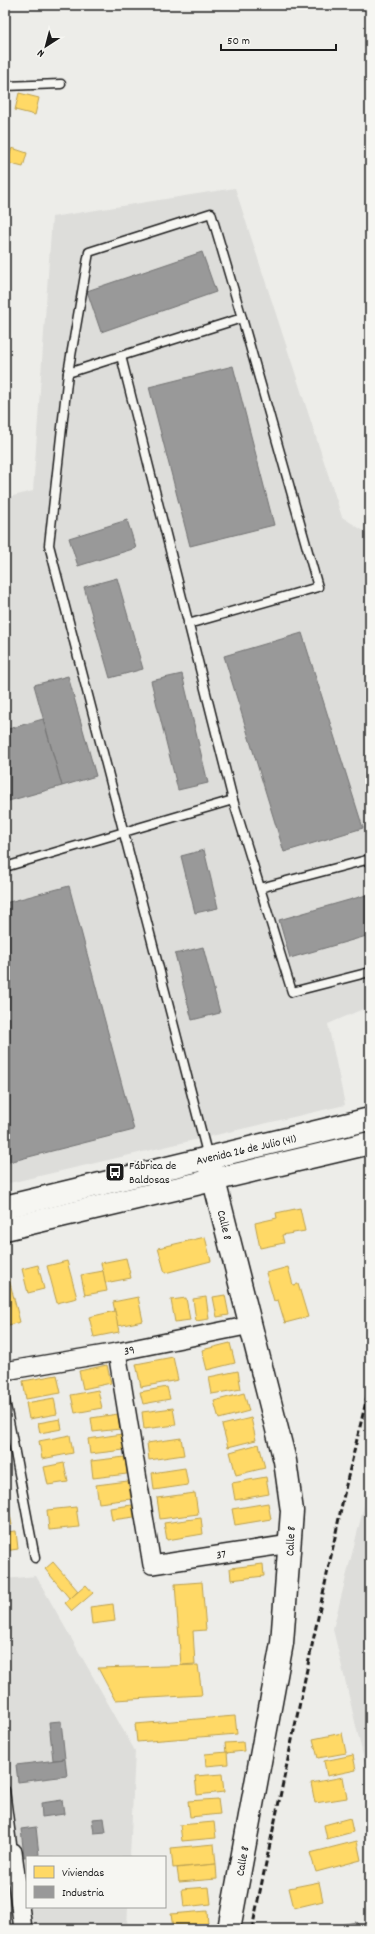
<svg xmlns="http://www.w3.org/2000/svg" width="375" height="1934" font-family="Dekko,sans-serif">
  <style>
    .built { fill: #ddddda }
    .green { fill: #cececb; stroke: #757574 }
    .homes { fill: #ffd966; stroke: #bba050 }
    .industry { fill: #999; stroke: #747474 }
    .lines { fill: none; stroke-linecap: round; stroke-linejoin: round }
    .lane-casing { stroke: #1c1c1c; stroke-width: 11 }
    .street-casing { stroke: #1c1c1c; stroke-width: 20 }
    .secondary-casing { stroke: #1c1c1c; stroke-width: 25 }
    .lane { stroke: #f6f6f2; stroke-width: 8 }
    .street { stroke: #f6f6f2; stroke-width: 17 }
    .secondary { stroke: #f6f6f2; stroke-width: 22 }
    .rail { stroke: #1c1c1c; stroke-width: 3; stroke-dasharray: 6 3; stroke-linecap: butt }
    .labels { text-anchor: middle; stroke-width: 4; stroke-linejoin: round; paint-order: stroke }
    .street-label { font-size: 12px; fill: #1c1c1c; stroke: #f6f6f2 }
    .poi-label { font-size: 12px; fill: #1c1c1c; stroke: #f6f6f2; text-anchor: start }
  </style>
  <rect width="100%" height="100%" fill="#edede9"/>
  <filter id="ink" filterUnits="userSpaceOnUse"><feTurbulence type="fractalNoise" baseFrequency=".025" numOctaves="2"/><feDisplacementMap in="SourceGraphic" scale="8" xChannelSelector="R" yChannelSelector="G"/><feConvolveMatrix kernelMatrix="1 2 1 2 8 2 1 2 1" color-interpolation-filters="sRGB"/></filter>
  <g filter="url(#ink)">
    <!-- built -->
    <g class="built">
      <path d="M235,188L342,517L370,535V1006L328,1024L345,1105L5,1184V498L33,491L52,217Z"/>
      <path d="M368,1490H370V1805L369,1781L333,1629Z"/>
      <path d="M36,1576L135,1751L130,1857H27V1907H128L127,1929H5V1579Z"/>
    </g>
    <!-- green -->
    <g class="green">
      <path d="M370,1131V1134L261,1159L260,1156Z"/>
      <path d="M356,1922L363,1929H319Z"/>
    </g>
    <!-- homes -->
    <g class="homes">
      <path d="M19,93L39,98L35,115L15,110Z"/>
      <path d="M12,148L27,153L23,167L7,163Z"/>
      <path d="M300,1208L305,1231L282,1235L284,1243L260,1248L255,1223L277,1218L276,1213Z"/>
      <path d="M205,1237L211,1261L165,1273L158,1248Z"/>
      <path d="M126,1258L131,1278L105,1283L101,1263Z"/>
      <path d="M67,1261L77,1298L57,1303L47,1266Z"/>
      <path d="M38,1265L44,1289L28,1293L22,1269Z"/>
      <path d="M288,1267L293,1285L298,1284L308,1317L285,1323L278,1300L274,1301L266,1273Z"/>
      <path d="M103,1271L107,1291L85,1295L81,1275Z"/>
      <path d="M9,1279L20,1322L5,1326V1281Z"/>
      <path d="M225,1295L229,1315L217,1317L213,1297Z"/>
      <path d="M138,1297L143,1321L118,1326L113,1302Z"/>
      <path d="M206,1297L209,1319L196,1321L193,1299Z"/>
      <path d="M186,1298L190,1320L175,1322L171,1300Z"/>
      <path d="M115,1311L119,1332L94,1337L89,1317Z"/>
      <path d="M230,1343L235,1363L207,1370L202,1350Z"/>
      <path d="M173,1357L178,1380L141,1387L136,1364Z"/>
      <path d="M107,1365L111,1383L83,1389L79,1371Z"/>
      <path d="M238,1371L241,1389L212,1394L209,1377Z"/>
      <path d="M57,1375L61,1393L26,1399L23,1381Z"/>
      <path d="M167,1387L170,1399L143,1404L140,1392Z"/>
      <path d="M98,1390L102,1408L75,1413L71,1395Z"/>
      <path d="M244,1393L249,1411L219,1419L214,1401Z"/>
      <path d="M54,1398L57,1414L29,1419L26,1403Z"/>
      <path d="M173,1408L176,1425L144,1429L142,1412Z"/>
      <path d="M118,1414L120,1429L93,1432L91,1418Z"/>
      <path d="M251,1418L256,1440L228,1447L222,1425Z"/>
      <path d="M60,1419L62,1429L40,1433L38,1423Z"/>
      <path d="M122,1434L124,1450L90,1454L88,1439Z"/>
      <path d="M70,1435L73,1453L42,1459L39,1441Z"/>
      <path d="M181,1438L184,1455L149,1460L147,1443Z"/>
      <path d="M259,1444L265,1468L236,1475L230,1452Z"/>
      <path d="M125,1457L127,1474L93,1478L91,1461Z"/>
      <path d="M64,1463L68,1482L48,1485L44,1467Z"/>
      <path d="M185,1468L188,1485L154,1490L152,1473Z"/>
      <path d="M266,1477L269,1494L235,1500L232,1483Z"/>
      <path d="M128,1481L131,1499L99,1503L96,1485Z"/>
      <path d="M195,1493L198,1514L160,1519L157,1498Z"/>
      <path d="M268,1503L271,1519L235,1525L232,1509Z"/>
      <path d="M132,1505L134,1517L112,1520L110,1508Z"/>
      <path d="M76,1507L79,1527L49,1530L47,1510Z"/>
      <path d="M9,1510L12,1525L5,1526V1511Z"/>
      <path d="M201,1518L203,1534L167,1540L164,1523Z"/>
      <path d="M16,1531L18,1549L5,1551V1532Z"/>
      <path d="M53,1562L78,1591L70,1599L45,1569Z"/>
      <path d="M263,1564L264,1576L231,1580L230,1568Z"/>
      <path d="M202,1582L206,1630L193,1631L195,1664L181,1665L175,1584Z"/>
      <path d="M86,1585L93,1593L72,1611L65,1603Z"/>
      <path d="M113,1604L115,1621L92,1624L90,1607Z"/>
      <path d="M198,1665L202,1695L115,1700L98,1668Z"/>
      <path d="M235,1716L237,1734L137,1742L135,1724Z"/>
      <path d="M342,1733L346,1753L318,1758L313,1739Z"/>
      <path d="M243,1742L244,1751L226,1753L225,1743Z"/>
      <path d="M227,1752L228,1764L206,1766L205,1754Z"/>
      <path d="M353,1755L356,1770L327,1776L324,1761Z"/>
      <path d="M222,1774L224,1792L197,1795L195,1776Z"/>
      <path d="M343,1777L347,1798L315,1803L311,1783Z"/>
      <path d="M218,1799L220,1814L190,1817L188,1801Z"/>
      <path d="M350,1818L353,1832L327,1839L324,1825Z"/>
      <path d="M214,1822L216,1838L182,1841L180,1825Z"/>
      <path d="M357,1841L361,1860L316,1872L310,1853Z"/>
      <path d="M214,1844L216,1864L173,1868L171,1848Z"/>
      <path d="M216,1864L217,1879L179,1882L177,1868Z"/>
      <path d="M319,1882L323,1901L294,1908L289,1888Z"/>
      <path d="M209,1887L211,1904L184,1907L182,1889Z"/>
      <path d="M207,1911L208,1925L173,1928L171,1914Z"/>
    </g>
    <!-- industry -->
    <g class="industry">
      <path d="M202,252L216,292L101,332L87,291Z"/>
      <path d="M233,366L274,525L190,546L149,387Z"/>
      <path d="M127,520L136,548L78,566L69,538Z"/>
      <path d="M117,578L143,669L110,678L84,587Z"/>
      <path d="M302,633L363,828L284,852L224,656Z"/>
      <path d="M182,674L208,783L178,790L151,681Z"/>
      <path d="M68,676L96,776L62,786L34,685Z"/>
      <path d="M43,719L62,786L5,802V730Z"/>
      <path d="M204,850L218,908L195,913L181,856Z"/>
      <path d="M69,886L134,1130L5,1163V903Z"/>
      <path d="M370,894V935L290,958L279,920Z"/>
      <path d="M203,947L220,1013L192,1020L175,954Z"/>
      <path d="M61,1721L65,1759L53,1760L49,1722Z"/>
      <path d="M65,1759L67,1776L18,1782L16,1765Z"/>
      <path d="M62,1800L64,1814L42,1817L41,1803Z"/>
      <path d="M104,1818L106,1832L94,1833L92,1819Z"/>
      <path d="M36,1827L39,1855L24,1857L21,1829Z"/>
    </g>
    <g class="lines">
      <!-- lane casing -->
      <g class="lane-casing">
        <g id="lane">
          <path d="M5,86L61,84"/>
          <path d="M68,373L121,356"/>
          <path d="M188,624L318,587L242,318L121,356L233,800"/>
          <path d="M5,867L233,800L292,992L370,972"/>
          <path d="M260,888L370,859"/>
          <path d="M208,1157L49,545L68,373L89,252L211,213L242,318"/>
          <path d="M5,1400L35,1558"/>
          <path d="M5,1790L13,1852"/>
        </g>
      </g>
      <!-- street casing -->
      <g class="street-casing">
        <g id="street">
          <path d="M117,1352L152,1565L290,1544"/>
          <path d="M5,1371L117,1352L251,1325"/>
          <path d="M13,1852L23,1929"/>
        </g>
      </g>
      <!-- secondary casing -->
      <g class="secondary-casing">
        <g id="secondary">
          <path d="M208,1157L285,1461L292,1511L282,1643L229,1929"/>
          <path d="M5,1207L370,1119"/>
          <path d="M5,1229L370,1143"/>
        </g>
      </g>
      <!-- lane -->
      <use href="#lane" class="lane"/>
      <!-- street -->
      <use href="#street" class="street"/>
      <!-- secondary -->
      <use href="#secondary" class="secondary"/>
      <!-- rail -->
      <path class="rail" d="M252,1929L346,1485L370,1385"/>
    </g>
  </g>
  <!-- icons -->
  <defs>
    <g id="bus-square" transform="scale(1)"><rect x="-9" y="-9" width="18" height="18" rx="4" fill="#1c1c1c" stroke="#f6f6f2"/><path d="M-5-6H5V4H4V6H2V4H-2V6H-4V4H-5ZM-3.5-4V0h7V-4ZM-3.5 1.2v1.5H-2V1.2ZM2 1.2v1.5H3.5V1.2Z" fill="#fff"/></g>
  </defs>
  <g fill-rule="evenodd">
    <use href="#bus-square" x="115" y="1172"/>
  </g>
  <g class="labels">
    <!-- street labels -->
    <g class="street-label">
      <text transform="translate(246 1149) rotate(-13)" y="4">Avenida 26 de Julio (41)</text>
      <text transform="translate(225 1225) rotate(76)" y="4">Calle 8</text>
      <text transform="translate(129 1350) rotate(-11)" y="4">39</text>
      <text transform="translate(290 1541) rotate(-87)" y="4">Calle 8</text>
      <text transform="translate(221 1554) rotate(-9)" y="4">37</text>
      <text transform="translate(242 1861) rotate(-80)" y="4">Calle 8</text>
    </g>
    <!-- poi labels -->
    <g class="poi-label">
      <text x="129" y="1169">Fábrica de<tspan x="129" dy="14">Baldosas</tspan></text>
    </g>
  </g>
  <!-- margin -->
  <rect width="375" height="1934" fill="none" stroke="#f6f6f2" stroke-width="20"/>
  <rect x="10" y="10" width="355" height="1914" fill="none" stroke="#1c1c1c" stroke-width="1.5" filter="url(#ink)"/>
  <!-- legend -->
  <rect x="26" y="1856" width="140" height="52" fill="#f6f6f2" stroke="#9f9f9c"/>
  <rect x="34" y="1866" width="20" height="12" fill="#ffd966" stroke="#9f9f9c"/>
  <text x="62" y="1876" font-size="12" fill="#1c1c1c">Viviendas</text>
  <rect x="34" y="1886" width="20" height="12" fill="#999999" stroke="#9f9f9c"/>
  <text x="62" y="1896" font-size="12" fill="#1c1c1c">Industria</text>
  <!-- north arrow -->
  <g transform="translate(46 46) rotate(216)" stroke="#f6f6f2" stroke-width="3" paint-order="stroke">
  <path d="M0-3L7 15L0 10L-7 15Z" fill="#1c1c1c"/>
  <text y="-6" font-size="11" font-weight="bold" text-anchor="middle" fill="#1c1c1c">N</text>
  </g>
  <!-- scale -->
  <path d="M221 44v6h115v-6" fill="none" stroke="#1c1c1c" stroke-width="2"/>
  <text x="227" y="44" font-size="12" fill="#1c1c1c" stroke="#f6f6f2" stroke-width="3" paint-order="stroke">50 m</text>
</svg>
